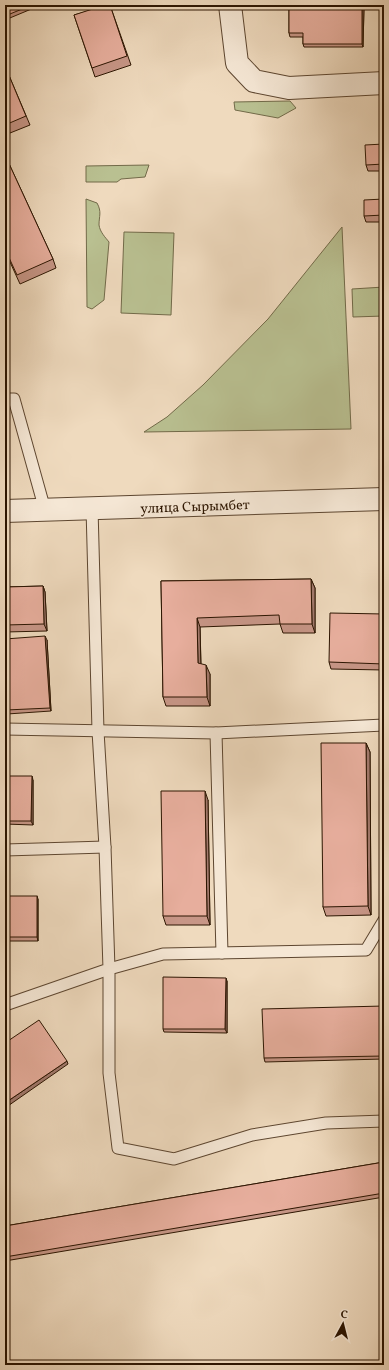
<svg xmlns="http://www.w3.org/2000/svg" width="389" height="1370" font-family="Vollkorn,serif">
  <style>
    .green { fill: #b9c091; stroke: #726a49 }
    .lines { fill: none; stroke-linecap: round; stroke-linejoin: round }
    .service-casing { stroke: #5d4630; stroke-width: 13 }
    .minor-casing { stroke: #5d4630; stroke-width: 24 }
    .tertiary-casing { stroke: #5d4630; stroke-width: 24 }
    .service { stroke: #f5e7d5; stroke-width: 11 }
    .minor { stroke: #f5e7d5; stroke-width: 22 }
    .tertiary { stroke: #f5e7d5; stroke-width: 22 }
    .wall { fill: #c79687; stroke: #2c1501 }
    .shaded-wall { fill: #a27a6e; stroke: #2c1501 }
    .building { fill: #e7ae9d; stroke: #2c1501 }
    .labels { text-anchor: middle; stroke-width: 3; stroke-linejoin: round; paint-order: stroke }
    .street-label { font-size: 14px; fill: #2c1501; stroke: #f5e7d5 }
  </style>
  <rect width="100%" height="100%" fill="#efdabe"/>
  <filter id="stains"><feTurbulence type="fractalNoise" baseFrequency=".005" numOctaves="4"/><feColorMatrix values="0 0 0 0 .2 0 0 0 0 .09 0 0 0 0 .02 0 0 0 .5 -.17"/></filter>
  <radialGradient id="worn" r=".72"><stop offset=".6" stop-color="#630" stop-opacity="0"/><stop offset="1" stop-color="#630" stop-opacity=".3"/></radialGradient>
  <!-- green -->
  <g class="green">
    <path d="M290,101L296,108L278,118L235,110L234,102Z"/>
    <path d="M149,165L145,177L121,179L117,182H86V166Z"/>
    <path d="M86,199L97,203C102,212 99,216 99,225C100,232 105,237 109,242L104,300L92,309L87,307Z"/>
    <path d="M342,227L351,429L144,432L167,417L203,385L268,319Z"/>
    <path d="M124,232L174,233L171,315L121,313Z"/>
    <path d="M384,287V316L353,317L352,289Z"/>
  </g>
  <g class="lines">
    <!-- service casing -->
    <g class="service-casing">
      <g id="service">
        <path d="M5,399H14L45,510"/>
        <path d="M5,729L216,733L384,725"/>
        <path d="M216,733L222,953"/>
        <path d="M5,850L105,847"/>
        <path d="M384,920L366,950L163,954L109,969V1073L118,1148L174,1159L252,1135L326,1123L384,1121"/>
        <path d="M5,1005L109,969L105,847L98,731L92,508"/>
      </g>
    </g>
    <!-- minor casing -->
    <g class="minor-casing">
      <path id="minor" d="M230,5L237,63L254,81L289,88L384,83"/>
    </g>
    <!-- tertiary casing -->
    <g class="tertiary-casing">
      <path id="tertiary" d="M5,511L384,499"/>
    </g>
    <!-- service -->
    <use href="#service" class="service"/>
    <!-- minor -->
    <use href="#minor" class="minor"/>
    <!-- tertiary -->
    <use href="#tertiary" class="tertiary"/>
  </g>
  <!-- wall -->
  <g class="wall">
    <path d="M5,5H41L5,20Z"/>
    <path d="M110,5L131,65L95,77L74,15Z"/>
    <path d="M289,5H363L364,7L363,47H304L303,44V37H290L289,33Z"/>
    <path d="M5,66L30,125L5,135Z"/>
    <path d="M384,144V171H368L366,165Z"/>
    <path d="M5,155L53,259L56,268L20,284L5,251Z"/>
    <path d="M384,199V222H366L364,216Z"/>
    <path d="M311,579L315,588V633H283L280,624L200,627L201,664L210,674V706H166L163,697L161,581Z"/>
    <path d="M43,586L45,592L47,631L5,632V587Z"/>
    <path d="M384,614V670L331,669L329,662Z"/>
    <path d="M47,640L51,711L7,714L6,710Z"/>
    <path d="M366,743L370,752L371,915L326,916L323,907Z"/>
    <path d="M5,776L33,780V825L5,824Z"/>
    <path d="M208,800L210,925H166L163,916Z"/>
    <path d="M5,896L38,899V941H5Z"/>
    <path d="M227,981V1033L164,1032L163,1029Z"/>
    <path d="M384,1006V1059L265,1062L264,1058Z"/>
    <path d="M384,1162V1197L5,1261V1226Z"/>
  </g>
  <!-- shaded-wall -->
  <g class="shaded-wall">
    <path d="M362,5H363L364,7L363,47L362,44Z"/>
    <path d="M311,579L315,588V633L312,624Z"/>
    <path d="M43,586L45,592L47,631L44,624Z"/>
    <path d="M197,618L200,627L201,672L198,663Z"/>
    <path d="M45,636L47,640L51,711L50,708Z"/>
    <path d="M206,665L210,674V706L207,697Z"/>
    <path d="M366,743L370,752L371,915L368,906Z"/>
    <path d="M32,776L33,780V825L31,821Z"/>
    <path d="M205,791L208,800L210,925L207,916Z"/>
    <path d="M37,896L38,899V941L37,937Z"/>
    <path d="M226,978L227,981V1033L225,1029Z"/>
    <path d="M67,1061L68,1064L5,1108V1103Z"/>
  </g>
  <!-- building -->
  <g class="building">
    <path d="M5,5H32L5,16Z"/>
    <path d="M105,5H110L127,56L92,68L74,15Z"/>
    <path d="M289,5H362V44H303V33H289Z"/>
    <path d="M5,66L26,116L5,125Z"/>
    <path d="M384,144V164L366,165L365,145Z"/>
    <path d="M5,155L53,259L17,275L5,249Z"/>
    <path d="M384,199V215L364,216V200Z"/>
    <path d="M311,579L312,624H280L279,615L197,618L198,663L206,665L207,697H163L161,581Z"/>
    <path d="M43,586L44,624L5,625V587Z"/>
    <path d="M330,613L384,614V664L329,662Z"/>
    <path d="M45,636L50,708L6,710L5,694V639Z"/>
    <path d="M321,743H366L368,906L323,907Z"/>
    <path d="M5,776H32L31,821H5Z"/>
    <path d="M161,791H205L207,916H163Z"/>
    <rect x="5" y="896" width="32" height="41"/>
    <path d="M163,977L226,978L225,1029H163Z"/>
    <path d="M384,1006V1056L264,1058L262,1009Z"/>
    <path d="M39,1020L67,1061L5,1103V1043Z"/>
    <path d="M384,1162V1193L5,1257V1226Z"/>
  </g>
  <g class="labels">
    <!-- street labels -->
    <g class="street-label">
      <text transform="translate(195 506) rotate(-2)" y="5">улица Сырымбет</text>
    </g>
  </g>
  <!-- margin -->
  <rect width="389" height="1370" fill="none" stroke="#efdabe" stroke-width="20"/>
  <rect x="6" y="6" width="377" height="1358" fill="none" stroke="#2c1501" stroke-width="2"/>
  <rect x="10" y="10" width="369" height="1350" fill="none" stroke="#2c1501"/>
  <!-- north arrow -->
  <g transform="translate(343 1324) rotate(7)" stroke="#f5e7d5" stroke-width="3" paint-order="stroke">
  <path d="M0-3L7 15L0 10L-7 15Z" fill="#2c1501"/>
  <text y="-6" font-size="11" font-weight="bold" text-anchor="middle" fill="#2c1501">С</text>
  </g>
  <rect width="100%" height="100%" filter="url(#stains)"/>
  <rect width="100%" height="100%" fill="url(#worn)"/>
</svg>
